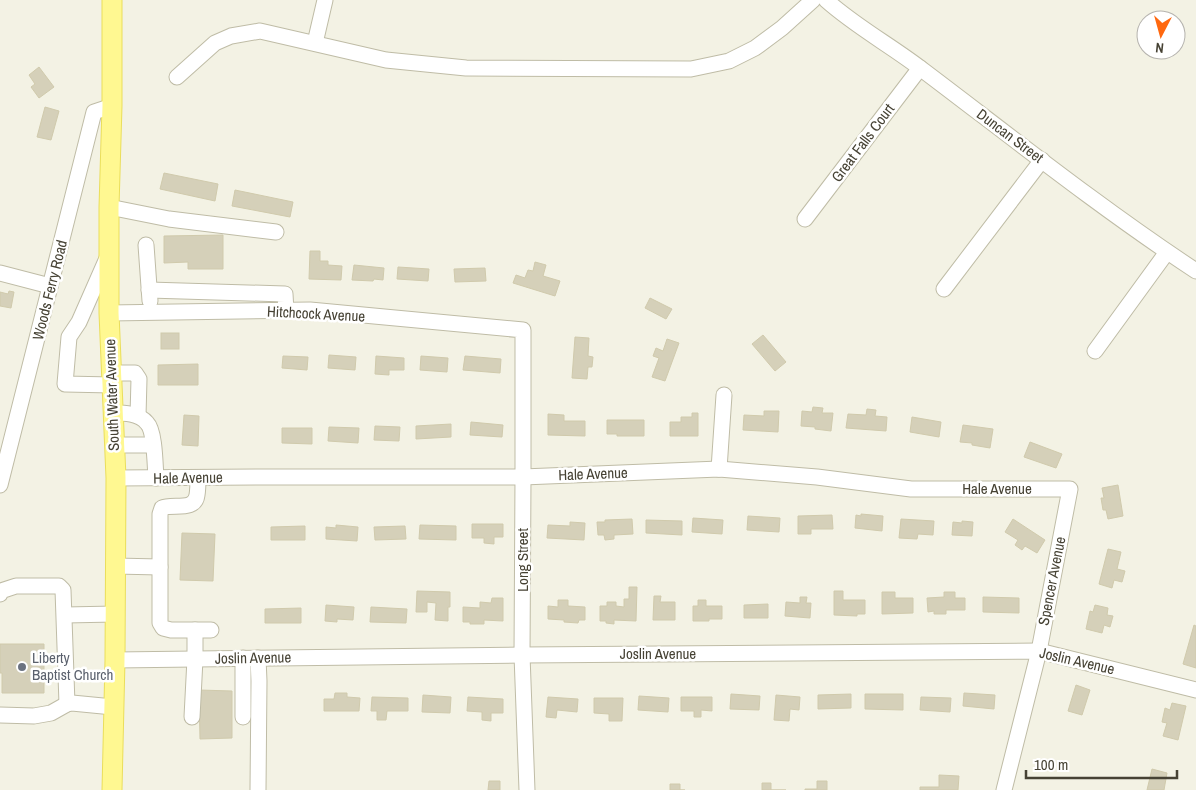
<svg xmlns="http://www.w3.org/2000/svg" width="1196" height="790" font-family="'Archivo Narrow',sans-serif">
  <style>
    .building { fill: #d5d0b9; stroke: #d0caac }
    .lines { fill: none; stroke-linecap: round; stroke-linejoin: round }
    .minor-casing { stroke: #bfbca6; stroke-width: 17 }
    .major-casing { stroke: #eade5b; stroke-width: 21 }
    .minor { stroke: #fff; stroke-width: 15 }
    .major { stroke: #fff891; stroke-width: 19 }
    .worship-dot { fill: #6b7280; stroke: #fff; stroke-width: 2 }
    .labels { text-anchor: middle; stroke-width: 5; stroke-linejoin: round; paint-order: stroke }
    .street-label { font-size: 15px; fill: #464234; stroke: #fff }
    .worship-label { font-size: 15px; fill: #5b616d; stroke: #fff; text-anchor: start }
  </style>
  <rect width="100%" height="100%" fill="#f3f2e4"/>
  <!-- building -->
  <g class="building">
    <path d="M39,67L54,87L39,98L31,87L35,84L29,75Z"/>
    <path d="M45,107L59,111L51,140L37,137Z"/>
    <path d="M164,173L218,184L215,201L160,189Z"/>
    <path d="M235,190L293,202L290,217L232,206Z"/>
    <path d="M223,235V269H188V262L164,263V236Z"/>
    <path d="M310,251H320V261H328V265L342,266L341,280L309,279Z"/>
    <path d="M535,262L546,265L543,276L560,281L555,296L513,283L516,275L525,278L528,270L533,271Z"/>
    <path d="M354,265L384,268L383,280L374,279L373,281L352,280Z"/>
    <path d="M398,267L429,269L428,281L397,279Z"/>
    <path d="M485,268L486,281L455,282L454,269Z"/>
    <path d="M9,291L14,292L11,308L0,306V292L8,294Z"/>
    <path d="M650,298L672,309L666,319L645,308Z"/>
    <rect x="161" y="333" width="18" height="16"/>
    <path d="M763,335L786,362L775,371L752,344Z"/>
    <path d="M575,337L589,338L588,356L593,357L592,367H588L587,379L572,378Z"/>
    <path d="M667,339L679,343L665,381L652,377L659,358L653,356L656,348L663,351Z"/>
    <path d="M329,355L356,357L355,370L328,368Z"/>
    <path d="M283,356L308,357L307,370L282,368Z"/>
    <path d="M376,356L404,358V370H389V375L375,374Z"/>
    <path d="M421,356L448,358L447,372L420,370Z"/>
    <path d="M465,356L501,359L500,373L463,370Z"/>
    <path d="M198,364V385H158V365Z"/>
    <path d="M813,407L823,408L822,413H833L831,431L815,429V427L801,426L802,411L812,412Z"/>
    <path d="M867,409L876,410L875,416L887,417L886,431L846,428L848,414L866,415Z"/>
    <path d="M764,411H779L778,432L743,430L744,415L764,416Z"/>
    <path d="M692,413H698V436H670V422H681V417H692Z"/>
    <path d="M548,414L564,415V421H585V436L548,435Z"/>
    <path d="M184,415L199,416L198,446L182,445Z"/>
    <path d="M912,417L941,422L939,437L910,432Z"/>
    <path d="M607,420H644V436H617V434H607Z"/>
    <path d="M471,422L503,425L502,437L470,435Z"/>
    <path d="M451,424V437L416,439V426Z"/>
    <path d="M963,425L993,429L990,448L972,445V443L960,442Z"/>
    <path d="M375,426L400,427L399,441L374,440Z"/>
    <path d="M329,427L359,428L358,443L328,441Z"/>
    <path d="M282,428H312V444L282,443Z"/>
    <path d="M1030,442L1062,454L1056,468L1024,457Z"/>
    <path d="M1118,485L1123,516L1108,519L1106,510H1103L1101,498H1104L1102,488Z"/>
    <path d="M861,514L883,516L882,531L855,528L856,515L861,516Z"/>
    <path d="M832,515L833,529H811V534H798V516Z"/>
    <path d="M748,516L780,518L779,532L747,530Z"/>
    <path d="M693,518L723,520L722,534L692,532Z"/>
    <path d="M632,519L633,534L614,535V539L605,540L604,535H598L597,522H605V520Z"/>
    <path d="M901,519L934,521L933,535L918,534L917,539L899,538Z"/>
    <path d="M1013,519L1045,540L1037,553L1025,546L1022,550L1015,545L1018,540L1005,532Z"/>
    <path d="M646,520L682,521V535L646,533Z"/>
    <path d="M962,521L973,522L972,536L952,535L953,522L962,523Z"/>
    <path d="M570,522L585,523L584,540L547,538L548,525L570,526Z"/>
    <path d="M472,524H503V537H494V544L484,543V538H472Z"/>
    <path d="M336,525L358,527L357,541L326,539V527L336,528Z"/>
    <path d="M420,525L456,526V540L419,539Z"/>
    <path d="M305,526V540H271V527Z"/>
    <path d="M405,526L406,539L375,540L374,527Z"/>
    <path d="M182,533L215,534L213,581L180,580Z"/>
    <path d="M1108,549L1121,552L1117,569L1125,571L1122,582L1114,580L1112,588L1099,584Z"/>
    <path d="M629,587H637L636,621L614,620V624L606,623V621H600V606H607V602H616V606L624,607V599H629Z"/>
    <path d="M417,591L450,592V607H448V621L435,620L436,603L427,602V612H416Z"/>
    <path d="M834,591H843V600H865V614H857V616L834,615Z"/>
    <path d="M882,592H895V598H913V613L882,614Z"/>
    <path d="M944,592H955V598H965V610H946V614H934V611L928,612L927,598L944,597Z"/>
    <path d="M654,596H661L660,602H675V620H653Z"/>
    <path d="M800,597H807L806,603H811L810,618L785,616L786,602L800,603Z"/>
    <path d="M983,597L1019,598V613L983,612Z"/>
    <path d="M492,598H503V621L484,620V624H470V622H463V607L480,608V602L491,603Z"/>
    <path d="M558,600H568V606L585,607V620H579L578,623L564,622V620L548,619V606L558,607Z"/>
    <path d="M698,600H706V606H722V619H709V621H693V606H698Z"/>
    <path d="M768,604V618H744V605Z"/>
    <path d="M326,605L354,607L353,620L337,619V622L325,621Z"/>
    <path d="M1095,605L1108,608L1107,615L1113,616L1110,627L1104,625L1102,633L1086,629L1090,611L1093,612Z"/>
    <path d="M371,607L407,609L406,623L370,622Z"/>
    <path d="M301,608V623H265V609Z"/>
    <path d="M1194,625L1196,626V668L1183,664Z"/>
    <path d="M0,644H44V693H2V673H0Z"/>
    <path d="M52,654H60V664H52V661H44V657H52Z"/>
    <path d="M1076,685L1090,690L1082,715L1068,711Z"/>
    <path d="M199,690L232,691V738L200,739Z"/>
    <path d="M335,693H347V697L360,698L359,711H324V699H334Z"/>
    <path d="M964,693L995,695L994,709L963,706Z"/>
    <path d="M731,694L760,696L759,710L730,709Z"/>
    <path d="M851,694V708L818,709V695Z"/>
    <path d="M865,694H903V710L865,709Z"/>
    <path d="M423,695L451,697L450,713L422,712Z"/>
    <path d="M776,695L800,697L799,710L790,709L789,721L774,720Z"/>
    <path d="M639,696L669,698L668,712L638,710Z"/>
    <path d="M372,697L408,698V711H387L386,720H377V711H371Z"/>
    <path d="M468,697L503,699V713H491V721L482,720V712L467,711Z"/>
    <path d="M548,697L578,699L577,712L557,710L556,718L546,717Z"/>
    <path d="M681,697H712V711L701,710V717H694V711H681Z"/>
    <path d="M921,697L951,698L950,712L920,710Z"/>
    <path d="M594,698H623L622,721H609V714L594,713Z"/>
    <path d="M1172,703L1186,706L1178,740L1163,736L1167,723L1162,722L1165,708L1170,710Z"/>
    <path d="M1152,769L1167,773L1164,790H1147Z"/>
    <path d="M939,775L959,776L958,790H920V787H939Z"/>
    <path d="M489,781H500V790H488Z"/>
    <path d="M817,781H827V790H805V789H817Z"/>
    <path d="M762,783H771V790H786H762Z"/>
    <path d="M670,784H680V790H685H670Z"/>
  </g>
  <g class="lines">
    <!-- minor casing -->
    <g class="minor-casing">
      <g id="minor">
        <path d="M826,0C856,27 892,46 924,71C1014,139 1102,209 1196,271"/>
        <path d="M315,43L325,0"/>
        <path d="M177,77L215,43L231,36L260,31L386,60L466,68L691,69L729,61L755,48L782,28L813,0"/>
        <path d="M109,207L169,219L276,232"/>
        <path d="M805,219L920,68"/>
        <path d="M146,245L150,301"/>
        <path d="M108,256L79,322L69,337L65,384L112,385"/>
        <path d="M0,273L50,286"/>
        <path d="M944,289L1042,160"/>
        <path d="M149,290L285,294L286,311"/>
        <path d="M109,313L310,310L523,330V477L522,655L527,790"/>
        <path d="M1095,351L1167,252"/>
        <path d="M112,373H135L139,379L138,416"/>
        <path d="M113,413C124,413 139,413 147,423C155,431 155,466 156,478"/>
        <path d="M114,445H153"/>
        <path d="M719,469L724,395"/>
        <path d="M116,478L266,477H523L719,469L817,477L911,489H1070L1039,651L1004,790"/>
        <path d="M198,478C198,483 198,489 197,495C195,512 172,503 162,508L160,514V623L163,628L171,630H211"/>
        <path d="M0,485L94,112L112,106"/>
        <path d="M115,566L160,567"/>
        <path d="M0,594L1,591L16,586H59L63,590L67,704L72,703L113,707"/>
        <path d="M65,615L115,614"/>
        <path d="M243,658V717"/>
        <path d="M115,660L522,655L1039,651L1196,690"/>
        <path d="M0,715L34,716L51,713L67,704"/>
        <path d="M192,717L195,659V630"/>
        <path d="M258,790L259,681L258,658"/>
      </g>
    </g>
    <!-- major casing -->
    <g class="major-casing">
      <path id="major" d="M112,790L115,660L116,478L109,313V207L112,106V0"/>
    </g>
    <!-- minor -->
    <use href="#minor" class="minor"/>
    <!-- major -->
    <use href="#major" class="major"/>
  </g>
  <!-- markers -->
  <circle class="worship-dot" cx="22" cy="667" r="5"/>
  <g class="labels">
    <!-- street labels -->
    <g class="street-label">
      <text transform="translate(1010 136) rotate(37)" y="5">Duncan Street</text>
      <text transform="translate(863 143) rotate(-53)" y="5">Great Falls Court</text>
      <text transform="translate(50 290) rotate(-76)" y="5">Woods Ferry Road</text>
      <text transform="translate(316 314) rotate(3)" y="5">Hitchcock Avenue</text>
      <text transform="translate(112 395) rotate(-92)" y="5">South Water Avenue</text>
      <text transform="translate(593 474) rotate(-2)" y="5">Hale Avenue</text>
      <text transform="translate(188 478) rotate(-1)" y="5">Hale Avenue</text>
      <text x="997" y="494">Hale Avenue</text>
      <text transform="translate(523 560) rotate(-90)" y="5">Long Street</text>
      <text transform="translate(1052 581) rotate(-79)" y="5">Spencer Avenue</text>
      <text x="658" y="659">Joslin Avenue</text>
      <text transform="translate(253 658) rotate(-1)" y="5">Joslin Avenue</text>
      <text transform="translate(1077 661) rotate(13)" y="5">Joslin Avenue</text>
    </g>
    <!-- worship labels -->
    <g class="worship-label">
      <text x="32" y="663">Liberty<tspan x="32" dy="17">Baptist Church</tspan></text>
    </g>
  </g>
  <!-- north arrow -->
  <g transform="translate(1161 35) rotate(186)"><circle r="24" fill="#ffffff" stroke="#b5b3ae"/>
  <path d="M0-4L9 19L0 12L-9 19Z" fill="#ff680f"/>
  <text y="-8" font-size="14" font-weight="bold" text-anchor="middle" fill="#464234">N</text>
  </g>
  <!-- scale -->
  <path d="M1026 770v8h151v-8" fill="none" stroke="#464234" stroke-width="2.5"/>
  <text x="1034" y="770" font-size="15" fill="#464234" stroke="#ffffff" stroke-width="4" paint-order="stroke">100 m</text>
</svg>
